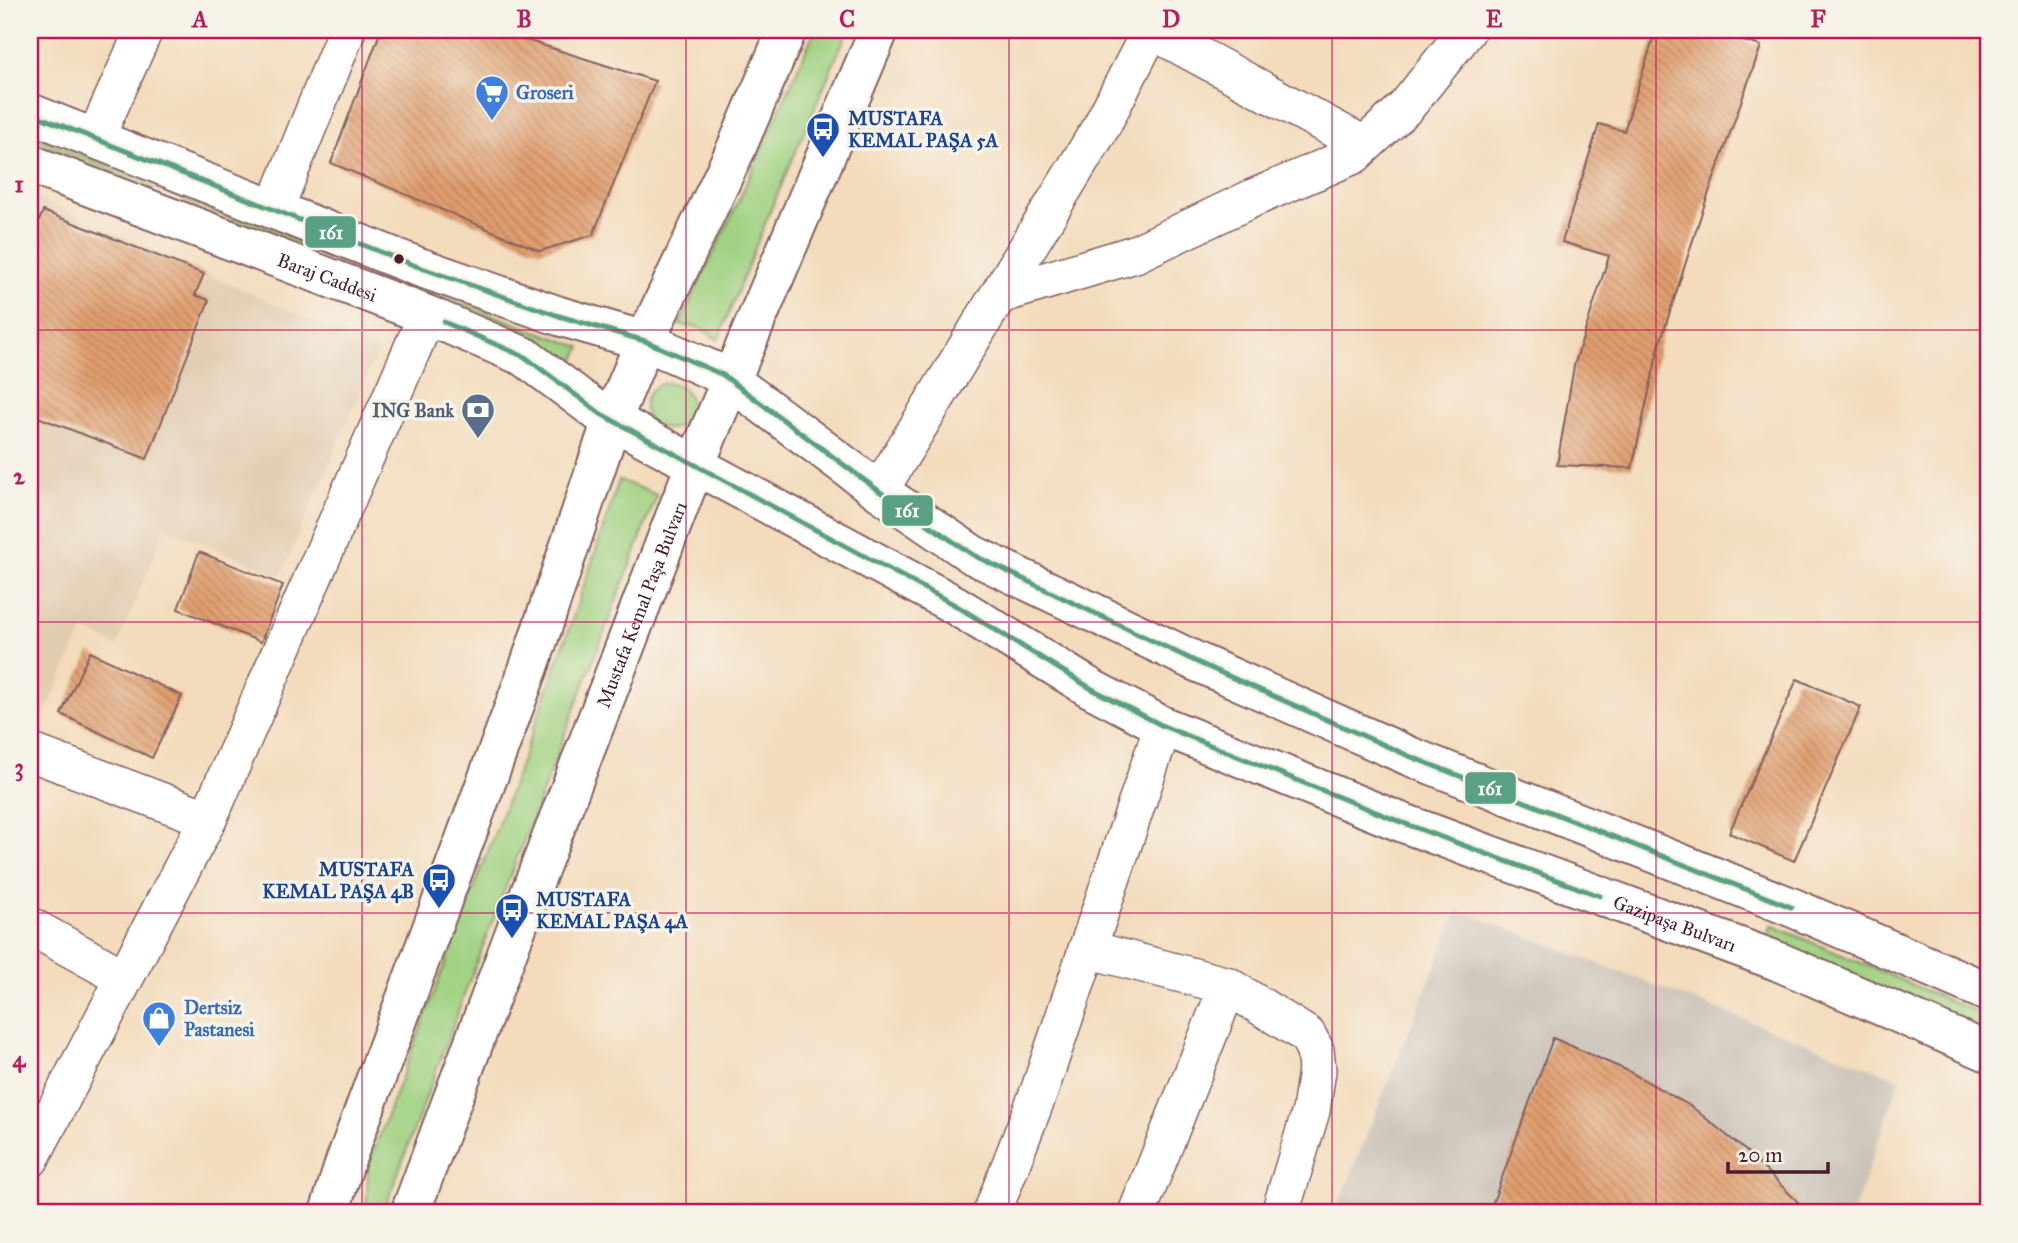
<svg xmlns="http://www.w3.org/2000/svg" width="2018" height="1243" font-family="'IM FELL Great Primer',serif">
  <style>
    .built { fill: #e2ccb1 }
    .railway { fill: #cbc2b8 }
    .green { fill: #a0d282; stroke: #757856; stroke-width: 2 }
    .building { fill: url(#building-back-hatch) }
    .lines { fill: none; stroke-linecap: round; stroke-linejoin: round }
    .minor-casing { stroke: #85615e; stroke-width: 40 }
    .secondary-casing { stroke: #85615e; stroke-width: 42 }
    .minor { stroke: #fff; stroke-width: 37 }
    .secondary { stroke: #fff; stroke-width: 38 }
    .bus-1-casing { stroke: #f7f3e8; stroke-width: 10 }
    .bus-1 { stroke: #59a084; stroke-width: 5 }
    .grid { fill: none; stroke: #c2185b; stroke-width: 2; stroke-opacity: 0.55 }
    .bus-dot { fill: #4a1f2b; stroke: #f7f3e8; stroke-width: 2.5 }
    .labels { text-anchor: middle; stroke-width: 7; stroke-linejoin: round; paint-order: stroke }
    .shop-label { font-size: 19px; font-weight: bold; fill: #366cbe; stroke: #f7f3e8; text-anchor: start }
    .transit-label { font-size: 19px; font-weight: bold; fill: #164399; stroke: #f7f3e8; text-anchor: start }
    .street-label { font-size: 19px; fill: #4a1f2b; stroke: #f7f3e8 }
    .service-label { font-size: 19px; font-weight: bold; fill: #4e5e75; stroke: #f7f3e8; text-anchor: end }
    .line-badge { stroke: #f7f3e8; stroke-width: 2.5 }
    .badge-label { font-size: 19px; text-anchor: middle; font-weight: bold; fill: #fff }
    .neatline { fill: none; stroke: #c2185b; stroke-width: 2.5 }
    .grid-label { font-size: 23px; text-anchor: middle; font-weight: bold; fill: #c2185b }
  </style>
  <defs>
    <pattern id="building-back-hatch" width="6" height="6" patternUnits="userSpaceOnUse" patternTransform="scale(1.75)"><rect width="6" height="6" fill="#e09e6e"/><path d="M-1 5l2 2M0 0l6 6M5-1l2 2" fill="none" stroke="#b8805b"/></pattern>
  </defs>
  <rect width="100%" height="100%" fill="#f7f3e8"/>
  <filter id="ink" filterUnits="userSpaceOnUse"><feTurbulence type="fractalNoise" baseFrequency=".0143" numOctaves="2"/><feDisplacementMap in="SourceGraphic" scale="14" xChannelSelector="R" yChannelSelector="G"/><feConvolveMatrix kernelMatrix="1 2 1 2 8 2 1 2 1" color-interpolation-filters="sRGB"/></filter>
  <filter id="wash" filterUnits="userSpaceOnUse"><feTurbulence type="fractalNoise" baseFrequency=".00686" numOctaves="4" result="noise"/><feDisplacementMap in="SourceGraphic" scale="28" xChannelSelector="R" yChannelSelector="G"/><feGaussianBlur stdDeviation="1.57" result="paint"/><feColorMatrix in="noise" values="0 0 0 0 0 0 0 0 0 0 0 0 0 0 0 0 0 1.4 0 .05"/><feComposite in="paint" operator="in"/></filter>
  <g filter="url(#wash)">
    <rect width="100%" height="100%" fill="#f3dbbc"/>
    <!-- built -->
    <path class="built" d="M30,195L378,350L281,576L166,527L117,646L84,629L39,726L30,722Z"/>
    <!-- railway -->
    <path class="railway" d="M1458,910L1900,1079L1853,1213H1335Z"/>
    <!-- green -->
    <g class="green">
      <path d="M815,30H848L768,216L718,340L701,328L679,325L739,200Z"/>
      <path d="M30,134L516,324L581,347L574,362L514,331L30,139Z"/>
      <circle cx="668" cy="406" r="23"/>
      <path d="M619,480L657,495L469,982L383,1213H366L368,1166C454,938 545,712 619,480Z"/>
      <path d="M1771,925L1988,1017V1035L1768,938Z"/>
    </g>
    <g id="blocks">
      <!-- building -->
      <g class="building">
        <path d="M381,30H495L655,81L593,235L540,251L331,163Z"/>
        <path d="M1656,30H1705L1761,46L1702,212L1659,346L1632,468L1557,465L1574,366L1609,256L1562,242L1599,124L1624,131Z"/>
        <path d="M43,211L204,274L195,295L209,300L147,459L30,414V244Z"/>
        <path d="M199,552L283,585L261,642L178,609Z"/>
        <path d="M90,652L182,696L152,758L61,714Z"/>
        <path d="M1797,679L1861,707L1794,861L1729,833Z"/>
        <path d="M1553,1038L1628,1071L1692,1107L1746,1151L1798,1202L1780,1213H1489Z"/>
      </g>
    </g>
  </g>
  <g filter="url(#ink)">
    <use href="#blocks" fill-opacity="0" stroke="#85615e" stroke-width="2"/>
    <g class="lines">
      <!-- minor casing -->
      <g class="minor-casing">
        <g id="minor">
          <path d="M95,139L144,30"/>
          <path d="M274,210L347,30"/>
          <path d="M999,295L1135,254L1253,198L1354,155L1406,107L1467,30"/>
          <path d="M879,491L1101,127L1151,30L1364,145"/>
          <path d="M30,752L208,819"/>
          <path d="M30,926L124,978"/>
          <path d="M1087,949L1228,986L1307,1035L1315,1050L1317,1070L1311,1111L1280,1213"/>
          <path d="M30,1159L208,819L427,315"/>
          <path d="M992,1213L1040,1089L1163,726"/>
          <path d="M1137,1213L1228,986"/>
        </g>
      </g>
      <!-- secondary casing -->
      <g class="secondary-casing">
        <g id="secondary">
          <path d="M30,113L416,266L559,316L645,341L723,375L879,491L973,555L1199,663L1409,756L1791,907L1988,992"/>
          <path id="s1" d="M30,164L427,315L525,357L601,414L955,605L1092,689L1163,726L1398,821L1777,961L1988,1052"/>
          <path d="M329,1213L345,1162L529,667L612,420L645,341L736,149L787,30"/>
          <path id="s2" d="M410,1213L512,940L695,465L879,30"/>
        </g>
      </g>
      <!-- minor -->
      <use href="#minor" class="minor"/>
      <!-- secondary -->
      <use href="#secondary" class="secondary"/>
      <!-- bus-1 casing -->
      <g class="bus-1-casing">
        <g id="bus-1">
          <path d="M30,113L416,266L559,316L645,341L723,375L879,491L973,555L1199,663L1409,756L1791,907"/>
          <path d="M444,322L525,357L601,414L955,605L1092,689L1163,726L1398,821L1600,896"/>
        </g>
      </g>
      <!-- bus-1 -->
      <use href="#bus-1" class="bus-1"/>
    </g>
  </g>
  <!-- grid -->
  <path class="grid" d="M362,30V1213M686,30V1213M1009,30V1213M1332,30V1213M1656,30V1213M30,330H1988M30,622H1988M30,913H1988"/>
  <!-- icons -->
  <defs>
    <g id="supermarket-pin" transform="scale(1.75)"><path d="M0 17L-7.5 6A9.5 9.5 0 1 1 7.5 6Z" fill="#3f7fe0" stroke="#f7f3e8"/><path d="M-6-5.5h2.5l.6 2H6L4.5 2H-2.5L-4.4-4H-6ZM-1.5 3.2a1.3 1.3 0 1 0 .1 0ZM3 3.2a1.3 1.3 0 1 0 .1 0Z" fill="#fff"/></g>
    <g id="bus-pin" transform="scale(1.75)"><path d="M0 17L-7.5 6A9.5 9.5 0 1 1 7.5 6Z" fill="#1a4fb4" stroke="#f7f3e8"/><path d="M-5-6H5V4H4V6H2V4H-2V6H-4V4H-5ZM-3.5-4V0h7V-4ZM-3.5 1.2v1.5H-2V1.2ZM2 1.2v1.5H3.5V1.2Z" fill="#fff"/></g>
    <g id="bank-pin" transform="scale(1.75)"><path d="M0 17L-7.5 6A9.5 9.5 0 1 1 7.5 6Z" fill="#5c6f8a" stroke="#f7f3e8"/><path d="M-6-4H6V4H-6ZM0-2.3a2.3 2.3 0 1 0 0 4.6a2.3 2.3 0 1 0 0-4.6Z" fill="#fff"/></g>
    <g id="shop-pin" transform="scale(1.75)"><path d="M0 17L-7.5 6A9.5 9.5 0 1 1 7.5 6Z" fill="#3f7fe0" stroke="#f7f3e8"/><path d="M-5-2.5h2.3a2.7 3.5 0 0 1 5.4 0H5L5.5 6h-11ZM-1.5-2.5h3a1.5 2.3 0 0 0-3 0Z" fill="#fff"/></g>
  </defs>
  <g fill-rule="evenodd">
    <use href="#supermarket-pin" x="492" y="92"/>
    <use href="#bus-pin" x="823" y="129"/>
    <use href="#bank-pin" x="478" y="410"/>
    <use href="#bus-pin" x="439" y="880"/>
    <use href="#bus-pin" x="512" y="910"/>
    <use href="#shop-pin" x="159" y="1018"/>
  </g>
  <!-- markers -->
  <circle class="bus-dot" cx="399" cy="259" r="6"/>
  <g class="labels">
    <!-- shop labels -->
    <g class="shop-label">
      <text x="516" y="99">Groseri</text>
      <text x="184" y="1014">Dertsiz<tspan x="184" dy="22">Pastanesi</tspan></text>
    </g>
    <!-- transit labels -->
    <g class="transit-label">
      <text x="848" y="125">MUSTAFA<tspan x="848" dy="22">KEMAL PAŞA 5A</tspan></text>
      <text x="414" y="876" text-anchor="end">MUSTAFA<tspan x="414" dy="22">KEMAL PAŞA 4B</tspan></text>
      <text x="536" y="906">MUSTAFA<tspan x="536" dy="22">KEMAL PAŞA 4A</tspan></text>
    </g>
    <!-- street labels -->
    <g class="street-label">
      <text dy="7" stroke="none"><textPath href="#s1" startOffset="318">Baraj Caddesi</textPath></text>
      <text dy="7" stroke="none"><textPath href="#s2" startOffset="651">Mustafa Kemal Paşa Bulvarı</textPath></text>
      <text dy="7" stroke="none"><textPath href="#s1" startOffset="1818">Gazipaşa Bulvarı</textPath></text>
    </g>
    <!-- service labels -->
    <g class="service-label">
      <text x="454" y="417">ING Bank</text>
    </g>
  </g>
  <g class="line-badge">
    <rect x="304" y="215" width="53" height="34" rx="7" fill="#59a084"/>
    <rect x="881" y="494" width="53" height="33" rx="7" fill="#59a084"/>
    <rect x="1464" y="771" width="53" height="34" rx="7" fill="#59a084"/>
  </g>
  <g class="badge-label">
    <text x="331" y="239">161</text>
    <text x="907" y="517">161</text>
    <text x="1490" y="795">161</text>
  </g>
  <!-- margin -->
  <rect width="2018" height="1243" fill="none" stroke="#f7f3e8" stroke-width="77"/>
  <!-- scale -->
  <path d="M1728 1162v10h100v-10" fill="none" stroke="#4a1f2b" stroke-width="3.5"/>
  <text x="1738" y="1162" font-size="21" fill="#4a1f2b" stroke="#f7f3e8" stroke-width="5" paint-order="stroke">20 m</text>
  <rect x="38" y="38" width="1942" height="1166" class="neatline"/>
  <g class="grid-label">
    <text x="200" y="27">A</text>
    <text x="524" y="27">B</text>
    <text x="847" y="27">C</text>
    <text x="1171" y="27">D</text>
    <text x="1494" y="27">E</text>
    <text x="1818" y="27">F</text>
    <text x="19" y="192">1</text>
    <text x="19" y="484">2</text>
    <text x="19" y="775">3</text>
    <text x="19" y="1067">4</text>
  </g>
</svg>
